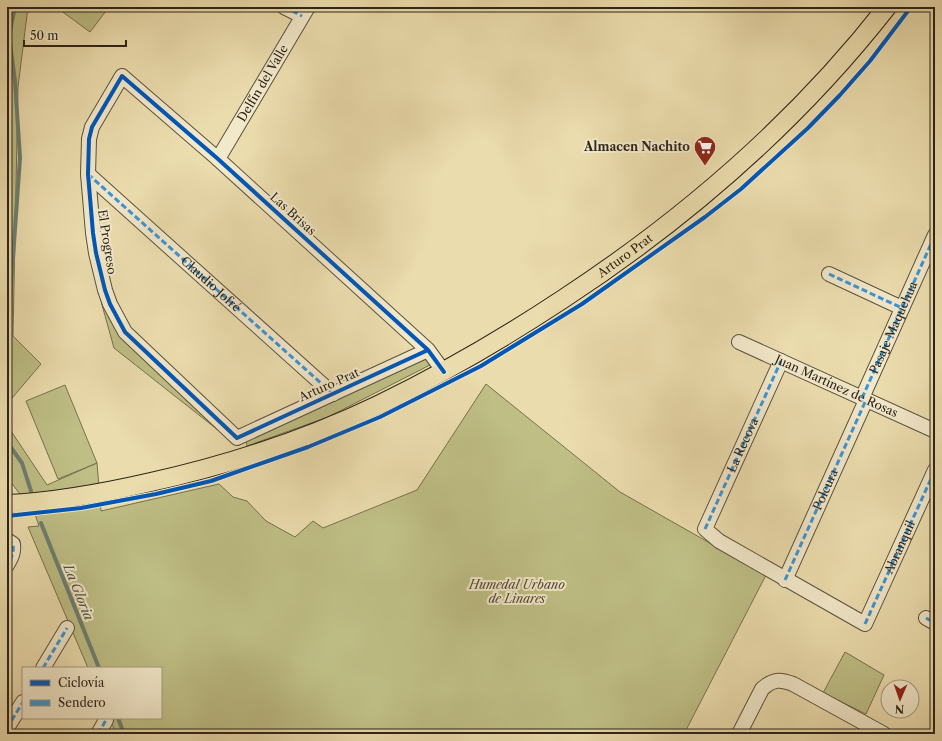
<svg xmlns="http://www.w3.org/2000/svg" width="942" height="741" font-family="'Libre Caslon Text',serif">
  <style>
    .green { fill: #bebe85; stroke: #76714f }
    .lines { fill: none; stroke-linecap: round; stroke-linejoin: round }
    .stream { stroke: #6d7f71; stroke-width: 4 }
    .minor-casing { stroke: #5c523e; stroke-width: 16 }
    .major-casing { stroke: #2d2419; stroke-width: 20 }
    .minor { stroke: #f2e8ca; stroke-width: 14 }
    .major { stroke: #ebdcad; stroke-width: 18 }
    .quiet { stroke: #3c95d4; stroke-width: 3; stroke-dasharray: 6 3; stroke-linecap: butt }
    .cycleway-casing { stroke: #f2e8ca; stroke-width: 6 }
    .cycleway { stroke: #0057b8; stroke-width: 4 }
    .labels { text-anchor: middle; stroke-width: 4; stroke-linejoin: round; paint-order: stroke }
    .street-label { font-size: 12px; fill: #2d2419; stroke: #f2e8ca }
    .poi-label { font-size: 12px; font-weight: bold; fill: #2d2419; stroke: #f2e8ca; text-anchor: end }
    .park-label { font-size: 12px; font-style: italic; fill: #514a34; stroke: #f2e8ca }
    .water-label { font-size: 13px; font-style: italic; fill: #4d5145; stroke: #f2e8ca }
  </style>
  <rect width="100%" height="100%" fill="#ebdcad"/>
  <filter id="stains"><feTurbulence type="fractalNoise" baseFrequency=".005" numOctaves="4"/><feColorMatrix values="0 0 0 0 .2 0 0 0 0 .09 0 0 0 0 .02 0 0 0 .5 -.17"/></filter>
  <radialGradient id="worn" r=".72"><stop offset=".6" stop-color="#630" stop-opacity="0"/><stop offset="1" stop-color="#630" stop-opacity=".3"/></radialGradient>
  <!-- green -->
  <g class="green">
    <path d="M7,7H28L18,87L13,336L41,364L7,404Z"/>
    <path d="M56,7H109L90,32Z"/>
    <path d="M93,259L108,306L223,434L114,348L102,305Z"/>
    <path d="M425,358L430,365L328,417L247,446L246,441Z"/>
    <path d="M486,384L620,492L766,575L684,734H112L114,729L109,718H161V668H88L28,527L39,526L35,514L7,477V425L47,485L97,463L101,511L219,484L233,497L247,501L266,521L295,537L313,521L323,528L417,490Z"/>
    <path d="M65,385L97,463L58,479L26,401Z"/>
    <path d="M845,652L884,675L866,714L823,693Z"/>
  </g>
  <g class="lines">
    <!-- stream -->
    <g class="stream">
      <path d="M7,336L10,327L11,286L20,158L15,81L9,35L15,7"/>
      <path d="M7,442L22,463L31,491"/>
      <path d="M41,523L99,668"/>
      <path d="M118,718L124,734"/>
    </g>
    <!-- minor casing -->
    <g class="minor-casing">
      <g id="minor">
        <path d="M284,7L302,16"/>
        <path id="s1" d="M218,159L308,7"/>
        <path id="s2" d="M88,174L333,394"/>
        <path d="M829,274L902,308"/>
        <path id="s3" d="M739,342L935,431"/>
        <path d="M428,350L237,438L125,332L110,304L105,290L96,253L93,233L88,174L89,139L92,127L122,76L218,159L428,350L444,372"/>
        <path id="s4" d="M781,361L705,529L719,541L865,624L935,470"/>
        <path id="s5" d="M862,398L935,235"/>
        <path d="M7,540L13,544C14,552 12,557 7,565"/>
        <path id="s6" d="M785,580L866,400"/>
        <path d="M926,618L935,623"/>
        <path d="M43,668L67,628"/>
        <path d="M7,728L23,702"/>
        <path d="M98,734L106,720"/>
        <path d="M739,734L762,689C773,679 780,679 793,684L884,734"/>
      </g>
    </g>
    <!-- major casing -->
    <g class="major-casing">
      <g id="major">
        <path id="s7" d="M7,504C56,502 103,493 151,482C227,465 307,439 378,405C442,374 504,338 563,299C685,219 797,122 887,7"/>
      </g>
    </g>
    <!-- minor -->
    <use href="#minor" class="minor"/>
    <!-- major -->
    <use href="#major" class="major"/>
    <!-- quiet -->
    <g class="quiet">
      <path d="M284,7L302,16"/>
      <path d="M88,174L333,394"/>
      <path d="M829,274L902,308"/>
      <path d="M862,398L935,235"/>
      <path id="s8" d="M705,529L781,361"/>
      <path d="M7,540L13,544C14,552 12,557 7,565"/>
      <path d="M785,580L866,400"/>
      <path d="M926,618L935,623"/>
      <path d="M865,624L935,470"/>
      <path d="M43,668L67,628"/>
      <path d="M7,728L23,702"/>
      <path d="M98,734L106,720"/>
    </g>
    <!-- cycleway casing -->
    <g class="cycleway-casing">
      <g id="cycleway">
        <path d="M428,350L237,438L125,332L110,304L105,290L96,253L93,233L88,174L89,139L92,127L122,76L218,159L428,350L444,372"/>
        <path d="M7,516L81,508L156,494L211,481L308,447L380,417L481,366L582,304L705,217L741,189L808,128L840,95L870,61L911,7"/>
      </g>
    </g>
    <!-- cycleway -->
    <use href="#cycleway" class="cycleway"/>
  </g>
  <!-- icons -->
  <defs>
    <g id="supermarket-pin" transform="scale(1.15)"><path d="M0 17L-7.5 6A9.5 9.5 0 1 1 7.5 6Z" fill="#8f2418" stroke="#f2e8ca"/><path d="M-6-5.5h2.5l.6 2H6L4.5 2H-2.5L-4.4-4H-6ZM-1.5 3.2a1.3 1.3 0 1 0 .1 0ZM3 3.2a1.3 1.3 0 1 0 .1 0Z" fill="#fff"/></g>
  </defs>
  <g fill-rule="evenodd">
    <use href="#supermarket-pin" x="705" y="147"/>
  </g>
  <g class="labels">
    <!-- street labels -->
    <g class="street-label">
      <text dy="4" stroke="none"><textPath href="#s1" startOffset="88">Delfín del Valle</textPath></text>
      <text transform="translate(293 214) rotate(42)" y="4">Las Brisas</text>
      <text transform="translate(107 242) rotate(81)" y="4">El Progreso</text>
      <text dy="4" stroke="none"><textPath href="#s7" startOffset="675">Arturo Prat</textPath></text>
      <text dy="4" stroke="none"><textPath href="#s2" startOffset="165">Claudio Jofré</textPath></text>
      <text dy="4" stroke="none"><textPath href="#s5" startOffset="77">Pasaje Maquehua</textPath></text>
      <text transform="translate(329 385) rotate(-24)" y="4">Arturo Prat</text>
      <text dy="4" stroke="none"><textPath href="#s3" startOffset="107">Juan Martínez de Rosas</textPath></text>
      <text dy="4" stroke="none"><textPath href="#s8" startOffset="92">La Recova</textPath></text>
      <text dy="4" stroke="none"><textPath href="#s6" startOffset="99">Polcura</textPath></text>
      <text dy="4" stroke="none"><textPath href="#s4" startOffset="455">Abranquil</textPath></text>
    </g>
    <!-- poi labels -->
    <g class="poi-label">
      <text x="690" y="151">Almacen Nachito</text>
    </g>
    <!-- park labels -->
    <g class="park-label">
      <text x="517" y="589">Humedal Urbano<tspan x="517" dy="14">de Linares</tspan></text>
    </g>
    <!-- water labels -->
    <g class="water-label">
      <text transform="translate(79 592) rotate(68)" y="5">La Gloria</text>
    </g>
  </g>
  <!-- margin -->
  <rect width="942" height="741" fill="none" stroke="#ebdcad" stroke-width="24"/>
  <rect x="8" y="8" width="926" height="725" fill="none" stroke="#2d2419" stroke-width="2"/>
  <rect x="12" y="12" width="918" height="717" fill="none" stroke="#2d2419"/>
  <!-- legend -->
  <rect x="22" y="667" width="140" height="52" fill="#f2e8ca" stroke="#a39a83"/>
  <rect x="30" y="680" width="20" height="6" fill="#0057b8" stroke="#a39a83"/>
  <text x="58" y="687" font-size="12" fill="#2d2419">Ciclovía</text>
  <rect x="30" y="700" width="20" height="6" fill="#3c95d4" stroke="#a39a83"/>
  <text x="58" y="707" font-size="12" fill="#2d2419">Sendero</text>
  <!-- north arrow -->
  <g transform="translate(900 699) rotate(182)"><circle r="19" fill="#f2e8ca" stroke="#a39a83"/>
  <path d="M0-3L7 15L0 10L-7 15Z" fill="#8f2418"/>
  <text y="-6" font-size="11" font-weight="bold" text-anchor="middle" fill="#2d2419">N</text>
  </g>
  <!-- scale -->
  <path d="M24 40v6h102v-6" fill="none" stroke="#2d2419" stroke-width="2"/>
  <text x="30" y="40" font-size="12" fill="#2d2419" stroke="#f2e8ca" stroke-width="3" paint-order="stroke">50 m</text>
  <rect width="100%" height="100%" filter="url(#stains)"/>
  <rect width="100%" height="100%" fill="url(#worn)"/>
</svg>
